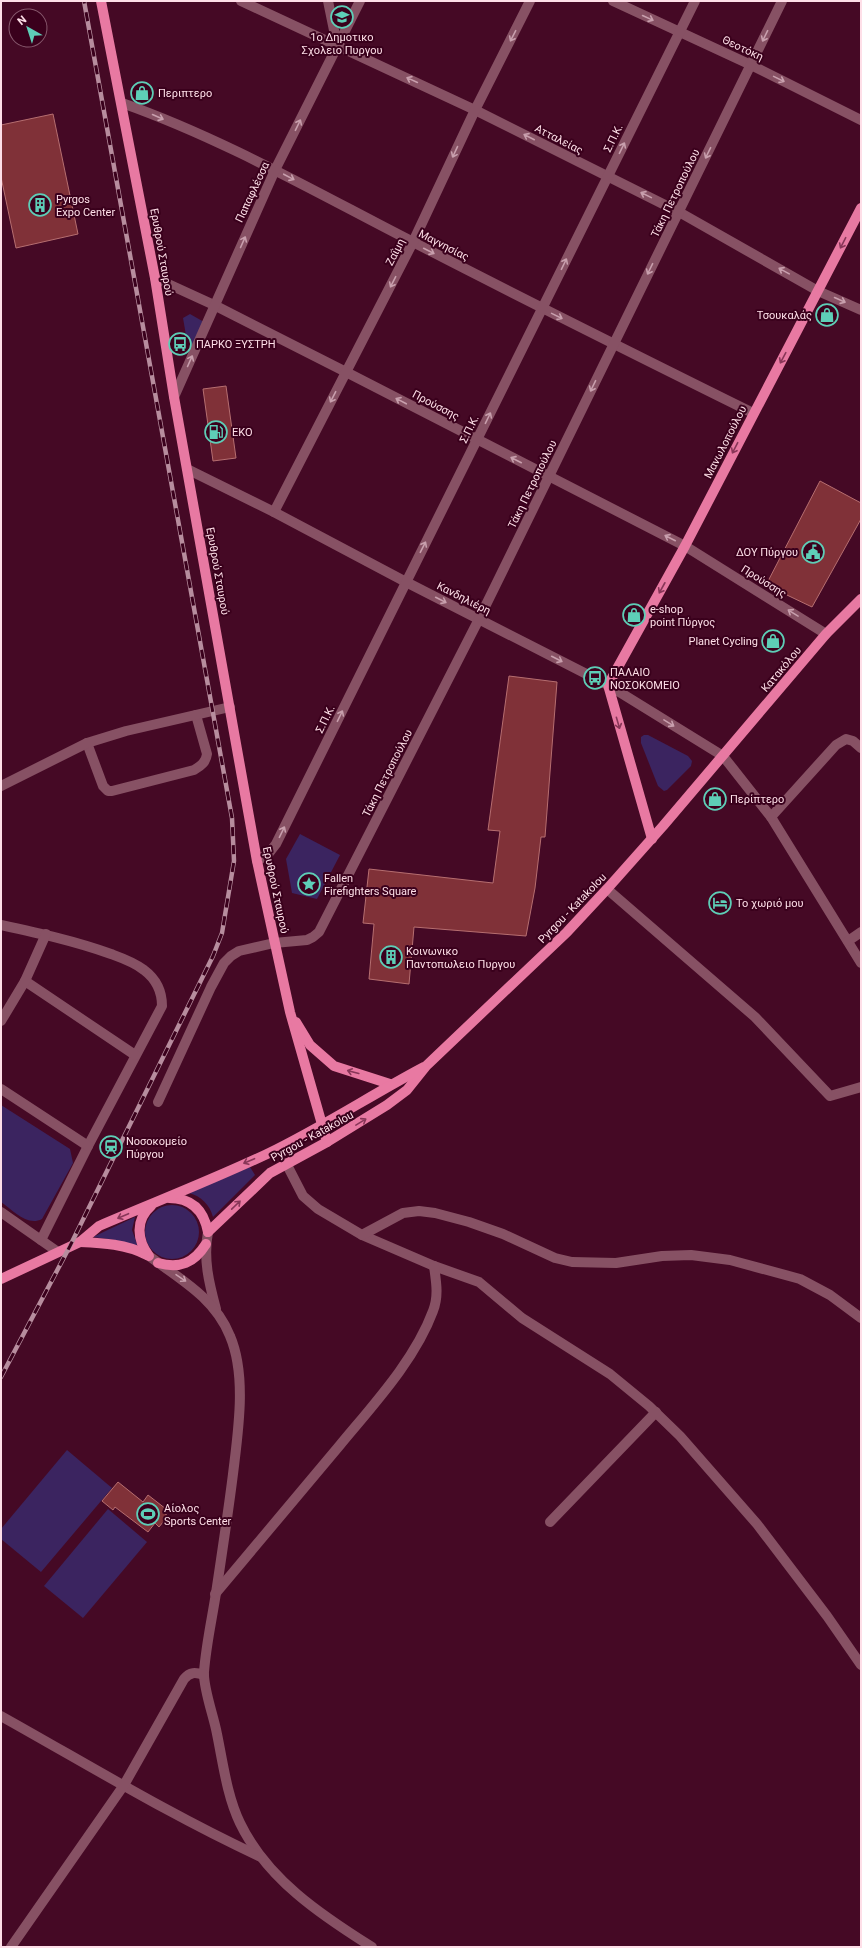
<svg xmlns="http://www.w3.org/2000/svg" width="862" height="1948" font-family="Roboto,sans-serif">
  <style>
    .green { fill: #3b2460 }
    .building { fill: #803138; stroke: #b66e70 }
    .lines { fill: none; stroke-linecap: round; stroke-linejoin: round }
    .minor { stroke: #875164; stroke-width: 10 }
    .major { stroke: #e879a2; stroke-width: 10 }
    .rail-casing { stroke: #b78d9e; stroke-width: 4.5 }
    .rail { stroke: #3a001c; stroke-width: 3; stroke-dasharray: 9; stroke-linecap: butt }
    .oneway { stroke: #c89fad }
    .oneway2 { stroke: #883658 }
    .labels { text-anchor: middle; stroke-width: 4; stroke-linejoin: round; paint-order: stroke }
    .poi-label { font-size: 11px; fill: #fedfe8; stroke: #3a001c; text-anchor: start }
    .street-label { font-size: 11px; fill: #fedfe8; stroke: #3a001c }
  </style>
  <rect width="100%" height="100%" fill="#450925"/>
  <!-- green -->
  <g class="green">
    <path d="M190,314L204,322L191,349L188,347L183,318Z"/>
    <path d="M644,735H648L688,756L692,761L691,766L667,790L664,791L658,786L641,743V737Z"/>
    <path d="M300,834L340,855L317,899L292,893L286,859Z"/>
    <path d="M1,1105L70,1149L73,1163L42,1219C27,1227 13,1210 1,1202Z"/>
    <path d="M250,1167L255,1175L213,1217C210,1205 201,1196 189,1193Z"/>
    <circle cx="172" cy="1232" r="27"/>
    <path d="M135,1217L132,1230L138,1247L115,1240L93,1237Z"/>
    <path d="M67,1450L112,1488L41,1572L1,1539V1529Z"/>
    <path d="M108,1509L147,1542L83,1618L44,1586Z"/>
  </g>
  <!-- building -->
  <g class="building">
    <path d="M53,114L78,234L16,248L1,177V125Z"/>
    <path d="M226,386L236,458L213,461L203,389Z"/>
    <path d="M820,481L861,503V519L812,607L766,585Z"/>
    <path d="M509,676L557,682L545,837H541L535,888L526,936L414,927L409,984L369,979L374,924L363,923L369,869L493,883L500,831L488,830Z"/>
    <path d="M118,1482L143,1502L148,1495L166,1509L164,1513L168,1516L159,1527L155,1523L148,1532L115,1507L113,1510L102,1501Z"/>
  </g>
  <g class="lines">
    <!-- minor -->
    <g class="minor">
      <path d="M241,1L475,110L679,212L818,291L861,310"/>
      <path d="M328,1L337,45"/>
      <path d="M613,1L751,65L861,120"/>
      <path d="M122,103C224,139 319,194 415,243C527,301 640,357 753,413"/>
      <path d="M155,278L214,305L346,372L685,546L826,634"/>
      <path d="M174,397L275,170L360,1"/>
      <path d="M189,470L274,512L406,582L608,685L723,756L771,817L861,963"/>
      <path d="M274,512L413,242L475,110L530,1"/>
      <path d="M87,743L103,786L108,791H112L194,770C201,766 206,762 207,754L196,715"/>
      <path d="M1,786L87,743L126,731L230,707"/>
      <path d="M771,817L836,745L846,739L853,741L861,748"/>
      <path d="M257,861L269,853L276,844L695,1"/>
      <path d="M607,889L755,1017L830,1096L861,1087"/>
      <path d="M1,925C38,933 75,941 111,954C122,958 134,962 144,970C156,979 162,992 162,1006L88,1146L41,1240"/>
      <path d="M848,941L861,932"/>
      <path d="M25,981L135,1055"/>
      <path d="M1,1021L25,981L46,934"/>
      <path d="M1,1089L88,1146"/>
      <path d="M158,1102L211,987L224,963L231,956L239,951L274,943L307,940L313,937L319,932L479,619L782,1"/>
      <path d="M286,1163L303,1196L318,1209L362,1235L434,1266L479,1282L522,1318L610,1374L649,1406L680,1436L757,1524L827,1616L861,1665"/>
      <path d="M1,1212L58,1252"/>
      <path d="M208,1232C203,1259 209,1283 216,1309"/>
      <path d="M362,1235L403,1213L419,1211L435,1213L469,1222L503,1234L555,1258L572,1262L616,1263L662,1256L691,1255L730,1260L800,1279L830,1295L861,1318"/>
      <path d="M149,1256C180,1279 215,1298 230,1336C247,1376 238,1432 233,1474C228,1514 222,1553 216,1593C212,1619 206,1645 204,1672C203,1688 214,1717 217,1734C223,1763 227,1796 240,1823C267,1879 321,1915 372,1947"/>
      <path d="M550,1522L656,1412"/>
      <path d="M215,1594C257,1544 298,1495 340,1445C373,1405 415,1360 433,1311C439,1296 436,1281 434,1266"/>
      <path d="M1,1716C87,1764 172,1816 261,1857"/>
      <path d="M11,1947L124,1785L184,1679C190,1672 195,1672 204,1675"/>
    </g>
    <!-- major -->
    <g class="major">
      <path d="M101,1L155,278L174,397L257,861L290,1012L327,1142"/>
      <path d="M652,839L608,685L685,546L861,208"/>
      <path d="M296,1022L310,1045L334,1066L390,1084"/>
      <path d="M169,1198C192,1198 204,1211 208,1232"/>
      <path d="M208,1232L270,1173L327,1142L387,1105L407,1090L427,1065L567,932L607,889L663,826L826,634L861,599"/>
      <path d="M80,1242C103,1243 126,1244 147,1255"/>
      <path d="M149,1256C137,1240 135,1220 151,1206"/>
      <path d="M158,1263C180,1269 194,1263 206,1244"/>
      <path d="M1,1279L80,1242L99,1226C155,1202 212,1180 267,1154C321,1128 371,1095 424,1067"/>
    </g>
    <!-- rail casing -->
    <g class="rail-casing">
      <path id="rail" d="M1,1377L70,1246L213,956L222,933L234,861L232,818L84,1"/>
    </g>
    <!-- rail -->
    <use href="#rail" class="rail"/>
  </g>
  <!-- one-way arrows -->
  <defs><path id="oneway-shaft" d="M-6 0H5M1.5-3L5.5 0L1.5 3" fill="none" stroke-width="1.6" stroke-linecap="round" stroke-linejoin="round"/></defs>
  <g class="oneway">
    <use href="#oneway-shaft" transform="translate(648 18) rotate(25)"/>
    <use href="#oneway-shaft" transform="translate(513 36) rotate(117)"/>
    <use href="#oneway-shaft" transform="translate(765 36) rotate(116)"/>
    <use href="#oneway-shaft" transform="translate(779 79) rotate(26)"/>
    <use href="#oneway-shaft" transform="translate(412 80) rotate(-155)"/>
    <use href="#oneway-shaft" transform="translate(158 117) rotate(24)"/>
    <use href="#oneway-shaft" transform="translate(298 125) rotate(-64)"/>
    <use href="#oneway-shaft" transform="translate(529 137) rotate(-153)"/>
    <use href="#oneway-shaft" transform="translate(622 148) rotate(-64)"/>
    <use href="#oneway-shaft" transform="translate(455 152) rotate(115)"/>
    <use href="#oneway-shaft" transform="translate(708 153) rotate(116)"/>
    <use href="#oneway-shaft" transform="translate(289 177) rotate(28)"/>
    <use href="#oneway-shaft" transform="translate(646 195) rotate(-154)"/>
    <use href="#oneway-shaft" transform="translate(243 242) rotate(-66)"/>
    <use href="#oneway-shaft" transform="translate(429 251) rotate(27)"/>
    <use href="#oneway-shaft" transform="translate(564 264) rotate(-64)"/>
    <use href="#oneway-shaft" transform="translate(650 269) rotate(116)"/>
    <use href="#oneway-shaft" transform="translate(784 271) rotate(-151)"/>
    <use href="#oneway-shaft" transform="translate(393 282) rotate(117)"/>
    <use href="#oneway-shaft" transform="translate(840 300) rotate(24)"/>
    <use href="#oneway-shaft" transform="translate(557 316) rotate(26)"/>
    <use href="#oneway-shaft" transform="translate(190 361) rotate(-66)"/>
    <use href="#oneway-shaft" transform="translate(593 386) rotate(116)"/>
    <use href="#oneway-shaft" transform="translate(333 397) rotate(117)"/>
    <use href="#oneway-shaft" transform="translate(401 401) rotate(-152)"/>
    <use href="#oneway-shaft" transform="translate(488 418) rotate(-64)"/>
    <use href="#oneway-shaft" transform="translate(516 460) rotate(-153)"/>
    <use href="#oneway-shaft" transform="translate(670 538) rotate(-153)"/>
    <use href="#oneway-shaft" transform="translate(423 547) rotate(-63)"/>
    <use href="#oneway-shaft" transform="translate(441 600) rotate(27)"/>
    <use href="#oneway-shaft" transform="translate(793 613) rotate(-148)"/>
    <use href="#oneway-shaft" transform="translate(557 659) rotate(27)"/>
    <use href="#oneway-shaft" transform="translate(340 716) rotate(-64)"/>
    <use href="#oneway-shaft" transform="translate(669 723) rotate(32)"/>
    <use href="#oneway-shaft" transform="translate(282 832) rotate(-64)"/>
    <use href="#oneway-shaft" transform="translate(181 1278) rotate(34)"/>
  </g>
  <g class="oneway2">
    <use href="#oneway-shaft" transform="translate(843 243) rotate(117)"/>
    <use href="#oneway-shaft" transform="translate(783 358) rotate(118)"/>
    <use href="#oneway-shaft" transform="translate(735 448) rotate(117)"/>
    <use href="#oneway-shaft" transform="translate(662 588) rotate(119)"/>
    <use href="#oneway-shaft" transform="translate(618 723) rotate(74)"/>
    <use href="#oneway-shaft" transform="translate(353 1072) rotate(-165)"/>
    <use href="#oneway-shaft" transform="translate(361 1122) rotate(-31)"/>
    <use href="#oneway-shaft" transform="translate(249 1161) rotate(157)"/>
    <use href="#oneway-shaft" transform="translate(236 1205) rotate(-44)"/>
    <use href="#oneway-shaft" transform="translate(123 1216) rotate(157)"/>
  </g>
  <!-- icons -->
  <defs>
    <g id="school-ring" transform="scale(1.15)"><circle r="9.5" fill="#3a001c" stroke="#5eceb7" stroke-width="1.5"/><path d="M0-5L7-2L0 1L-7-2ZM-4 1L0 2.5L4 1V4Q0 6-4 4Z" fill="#5eceb7"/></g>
    <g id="shop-ring" transform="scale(1.15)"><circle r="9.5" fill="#3a001c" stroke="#5eceb7" stroke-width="1.5"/><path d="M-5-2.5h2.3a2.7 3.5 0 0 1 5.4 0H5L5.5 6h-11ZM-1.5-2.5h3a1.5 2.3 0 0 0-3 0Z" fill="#5eceb7"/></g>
    <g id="building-ring" transform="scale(1.15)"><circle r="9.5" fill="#3a001c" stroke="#5eceb7" stroke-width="1.5"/><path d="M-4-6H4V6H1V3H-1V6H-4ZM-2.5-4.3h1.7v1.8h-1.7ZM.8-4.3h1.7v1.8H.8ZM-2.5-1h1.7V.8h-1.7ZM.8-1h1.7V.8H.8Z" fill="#5eceb7"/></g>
    <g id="bus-ring" transform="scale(1.15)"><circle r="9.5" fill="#3a001c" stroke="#5eceb7" stroke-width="1.5"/><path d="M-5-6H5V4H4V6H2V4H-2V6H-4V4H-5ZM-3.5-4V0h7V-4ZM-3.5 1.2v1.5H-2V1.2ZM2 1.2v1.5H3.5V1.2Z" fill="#5eceb7"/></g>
    <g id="fuel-ring" transform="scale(1.15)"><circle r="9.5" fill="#3a001c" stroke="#5eceb7" stroke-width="1.5"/><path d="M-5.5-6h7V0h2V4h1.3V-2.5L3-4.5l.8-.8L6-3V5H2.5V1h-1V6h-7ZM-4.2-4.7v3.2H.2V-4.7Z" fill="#5eceb7"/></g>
    <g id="civic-ring" transform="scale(1.15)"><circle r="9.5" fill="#3a001c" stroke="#5eceb7" stroke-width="1.5"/><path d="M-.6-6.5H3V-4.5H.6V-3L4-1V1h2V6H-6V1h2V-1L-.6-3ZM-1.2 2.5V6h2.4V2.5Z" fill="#5eceb7"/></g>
    <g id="sight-ring" transform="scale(1.15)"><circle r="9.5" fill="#3a001c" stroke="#5eceb7" stroke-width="1.5"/><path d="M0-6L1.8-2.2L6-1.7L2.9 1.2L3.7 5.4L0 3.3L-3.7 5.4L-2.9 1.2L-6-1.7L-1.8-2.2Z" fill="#5eceb7"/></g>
    <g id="hotel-ring" transform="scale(1.15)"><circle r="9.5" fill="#3a001c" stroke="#5eceb7" stroke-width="1.5"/><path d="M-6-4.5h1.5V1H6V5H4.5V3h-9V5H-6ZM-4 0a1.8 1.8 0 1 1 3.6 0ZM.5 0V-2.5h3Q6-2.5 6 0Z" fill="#5eceb7"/></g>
    <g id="station-ring" transform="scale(1.15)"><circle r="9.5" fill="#3a001c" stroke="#5eceb7" stroke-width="1.5"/><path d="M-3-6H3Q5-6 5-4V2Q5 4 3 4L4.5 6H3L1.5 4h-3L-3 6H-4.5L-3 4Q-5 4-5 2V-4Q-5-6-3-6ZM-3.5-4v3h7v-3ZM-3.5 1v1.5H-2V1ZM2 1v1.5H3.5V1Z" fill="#5eceb7"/></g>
    <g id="stadium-ring" transform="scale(1.15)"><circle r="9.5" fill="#3a001c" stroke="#5eceb7" stroke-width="1.5"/><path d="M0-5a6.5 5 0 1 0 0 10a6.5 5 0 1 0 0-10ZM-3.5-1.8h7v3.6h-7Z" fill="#5eceb7"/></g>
  </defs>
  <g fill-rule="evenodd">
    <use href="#school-ring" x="342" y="17"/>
    <use href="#shop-ring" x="142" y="93"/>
    <use href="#building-ring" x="40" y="205"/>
    <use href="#shop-ring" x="827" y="315"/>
    <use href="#bus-ring" x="180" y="344"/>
    <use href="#fuel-ring" x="216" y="432"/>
    <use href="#civic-ring" x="813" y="552"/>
    <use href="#shop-ring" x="634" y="615"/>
    <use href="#shop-ring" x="773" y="641"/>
    <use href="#bus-ring" x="595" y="678"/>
    <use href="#shop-ring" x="715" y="799"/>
    <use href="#sight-ring" x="309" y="884"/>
    <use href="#hotel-ring" x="720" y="903"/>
    <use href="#building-ring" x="391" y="957"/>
    <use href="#station-ring" x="111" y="1147"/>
    <use href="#stadium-ring" x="148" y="1514"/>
  </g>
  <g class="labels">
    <!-- poi labels -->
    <g class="poi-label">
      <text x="342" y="41" text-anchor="middle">1ο Δημοτικο<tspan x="342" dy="13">Σχολειο Πυργου</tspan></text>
      <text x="158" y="97">Περιπτερο</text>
      <text x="56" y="203">Pyrgos<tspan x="56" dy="13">Expo Center</tspan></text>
      <text x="812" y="319" text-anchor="end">Τσουκαλάς</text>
      <text x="196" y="348">ΠΑΡΚΟ ΞΥΣΤΡΗ</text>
      <text x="232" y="436">EKO</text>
      <text x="798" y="556" text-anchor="end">ΔΟΥ Πύργου</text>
      <text x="650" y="613">e-shop<tspan x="650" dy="13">point Πύργος</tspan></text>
      <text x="758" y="645" text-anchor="end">Planet Cycling</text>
      <text x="610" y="676">ΠΑΛΑΙΟ<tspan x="610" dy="13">ΝΟΣΟΚΟΜΕΙΟ</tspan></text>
      <text x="730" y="803">Περίπτερο</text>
      <text x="324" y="882">Fallen<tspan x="324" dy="13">Firefighters Square</tspan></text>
      <text x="736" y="907">Το χωριό μου</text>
      <text x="406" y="955">Κοινωνικο<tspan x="406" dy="13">Παντοπωλειο Πυργου</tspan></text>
      <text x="126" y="1145">Νοσοκομείο<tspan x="126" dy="13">Πύργου</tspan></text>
      <text x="164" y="1512">Αίολος<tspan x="164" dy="13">Sports Center</tspan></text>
    </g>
    <!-- street labels -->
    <g class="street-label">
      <text transform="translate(743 48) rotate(25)" y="4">Θεοτόκη</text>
      <text transform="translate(613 138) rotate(-64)" y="4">Σ.Π.Κ.</text>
      <text transform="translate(559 139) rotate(27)" y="4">Ατταλείας</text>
      <text transform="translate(252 192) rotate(-65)" y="4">Παπαφλέσσα</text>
      <text transform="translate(675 193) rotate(-64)" y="4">Τάκη Πετροπούλου</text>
      <text transform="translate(444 245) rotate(27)" y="4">Μαγνησίας</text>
      <text transform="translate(162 252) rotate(80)" y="4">Ερυθρού Σταυρού</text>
      <text transform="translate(395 252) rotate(-63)" y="4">Ζαΐμη</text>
      <text transform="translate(436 405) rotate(28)" y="4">Προύσσης</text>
      <text transform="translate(469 429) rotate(-64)" y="4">Σ.Π.Κ.</text>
      <text transform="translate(725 442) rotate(-63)" y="4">Μανωλοπούλου</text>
      <text transform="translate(532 484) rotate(-64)" y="4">Τάκη Πετροπούλου</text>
      <text transform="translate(218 571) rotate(80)" y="4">Ερυθρού Σταυρού</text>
      <text transform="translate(764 581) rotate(32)" y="4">Προύσσης</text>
      <text transform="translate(464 598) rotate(27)" y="4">Κανδηλιέρη</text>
      <text transform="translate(781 669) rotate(-50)" y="4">Κατακόλου</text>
      <text transform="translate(325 719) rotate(-64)" y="4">Σ.Π.Κ.</text>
      <text transform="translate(387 773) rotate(-63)" y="4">Τάκη Πετροπούλου</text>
      <text transform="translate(276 890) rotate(78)" y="4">Ερυθρού Σταυρού</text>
      <text transform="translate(572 908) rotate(-46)" y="4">Pyrgou - Katakolou</text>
      <text transform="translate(312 1136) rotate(-29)" y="4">Pyrgou - Katakolou</text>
    </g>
  </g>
  <!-- border -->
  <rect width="862" height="1948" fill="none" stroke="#fedfe8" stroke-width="4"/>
  <!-- north arrow -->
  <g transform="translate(28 28) rotate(321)"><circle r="19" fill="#3a001c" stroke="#88596e"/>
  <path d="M0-3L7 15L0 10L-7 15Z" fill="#5eceb7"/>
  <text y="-6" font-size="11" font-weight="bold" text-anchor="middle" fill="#fedfe8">N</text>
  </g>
</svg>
